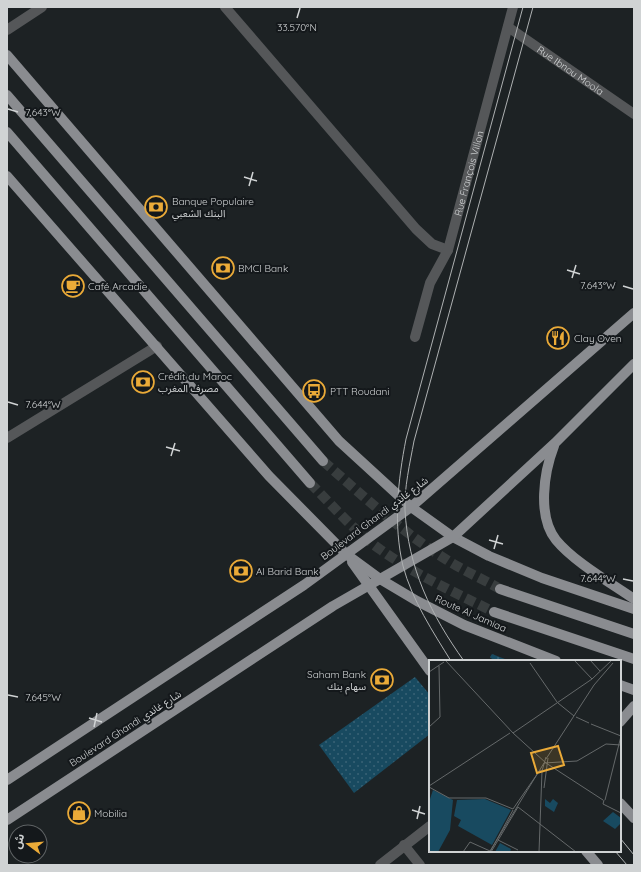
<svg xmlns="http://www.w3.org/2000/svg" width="641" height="872" font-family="Quicksand,'Noto Sans Arabic',sans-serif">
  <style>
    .grass { fill: url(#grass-dots) }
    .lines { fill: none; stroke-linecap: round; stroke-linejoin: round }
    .major-tunnel { stroke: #383d3e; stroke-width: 10; stroke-dasharray: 10 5; stroke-linecap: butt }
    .minor { stroke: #555759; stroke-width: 10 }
    .major { stroke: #8a8c90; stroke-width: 10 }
    .tram { stroke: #aeb1b2; stroke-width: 1 }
    .ticks { fill: none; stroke: #d0d3d4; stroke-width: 1.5 }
    .labels { text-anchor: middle; stroke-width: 4; stroke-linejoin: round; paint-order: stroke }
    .street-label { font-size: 10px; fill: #d0d3d4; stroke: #14181b }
    .poi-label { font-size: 10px; fill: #d0d3d4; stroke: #14181b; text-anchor: start }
    .inset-road { fill: none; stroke: #65696a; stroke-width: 1 }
    .view { fill: #eaaa38; fill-opacity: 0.15; stroke: #eaaa38; stroke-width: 2 }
    .inset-edge { fill: none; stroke: #d0d3d4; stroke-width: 2 }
    .ticks-label { font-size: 10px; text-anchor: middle; fill: #d0d3d4; stroke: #14181b; stroke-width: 4; stroke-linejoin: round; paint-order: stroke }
  </style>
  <defs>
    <pattern id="grass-dots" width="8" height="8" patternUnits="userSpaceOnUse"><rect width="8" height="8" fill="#184a60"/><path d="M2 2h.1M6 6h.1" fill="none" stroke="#396376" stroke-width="1.8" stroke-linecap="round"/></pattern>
  </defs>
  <rect width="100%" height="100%" fill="#1d2224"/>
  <!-- grass -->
  <g class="grass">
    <path d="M492,654L510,661H494L490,657Z"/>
    <path d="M415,677L430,695V734L354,793L319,745Z"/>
  </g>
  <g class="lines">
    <!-- major-tunnel -->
    <g class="major-tunnel">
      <path d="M323,461C363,496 402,532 447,560C464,571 483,579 500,589"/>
      <path d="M310,483C333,506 355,532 381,550C416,575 456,593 494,612"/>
    </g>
    <!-- minor -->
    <g class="minor">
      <path d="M225,7L416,229L432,244L448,250"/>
      <path id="s1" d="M508,27L634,114"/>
      <path d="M7,30L42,7"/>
      <path id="s2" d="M415,337L430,283L448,250L513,7"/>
      <path d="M7,438L157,346"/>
      <path d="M404,845L420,865"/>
      <path d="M380,865L430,826"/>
    </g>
    <!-- major -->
    <g class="major">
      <path d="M7,55L339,441L411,507L453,537L489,556L542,578L634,609"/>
      <path d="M7,95L323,461"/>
      <path d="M7,132L310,483"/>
      <path d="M7,176L269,476L346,554L380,579L417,601L464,625L556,661"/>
      <path d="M554,446C544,472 537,516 556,540C574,562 611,583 634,599"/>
      <path d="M352,562L430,671"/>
      <path d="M500,589L634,634"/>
      <path d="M494,612L634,659"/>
      <path d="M620,685L634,690"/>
      <path d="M620,722L634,706"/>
      <path d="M7,780L304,585L411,507L634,313"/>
      <path d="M620,803L634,818"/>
      <path d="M7,820L333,606L453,537L555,443L634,364"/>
      <path d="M586,851L598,865"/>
    </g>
    <!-- tram -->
    <g class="tram">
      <path d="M451,661C433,632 412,600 403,566C393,524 398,480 406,439L523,7"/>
      <path d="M464,661C431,615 408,568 405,510C404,488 410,463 414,441L533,7"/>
      <path d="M620,838L634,855"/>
      <path d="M615,851L627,865"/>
    </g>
  </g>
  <!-- ticks -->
  <path class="ticks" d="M297,18L300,8M8,109L18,112M244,177L257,181M249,186L253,172M567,270L580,274M572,278L576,265M623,286L633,289M8,402L18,405M166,447L180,451M171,456L175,443M489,540L503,544M494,549L498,535M623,579L633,581M8,695L18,697M89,718L102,722M94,727L97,713M412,810L425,814M417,819L420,806"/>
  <!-- icons -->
  <defs>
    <g id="bank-ring" transform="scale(1.15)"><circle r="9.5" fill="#14181b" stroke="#eaaa38" stroke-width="1.5"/><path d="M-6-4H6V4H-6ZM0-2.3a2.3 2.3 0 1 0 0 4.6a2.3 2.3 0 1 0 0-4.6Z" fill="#eaaa38"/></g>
    <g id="cafe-ring" transform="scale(1.15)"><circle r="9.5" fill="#14181b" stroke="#eaaa38" stroke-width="1.5"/><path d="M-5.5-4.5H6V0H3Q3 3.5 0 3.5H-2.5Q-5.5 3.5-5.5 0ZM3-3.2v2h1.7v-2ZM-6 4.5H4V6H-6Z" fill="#eaaa38"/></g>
    <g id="restaurant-ring" transform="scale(1.15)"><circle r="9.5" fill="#14181b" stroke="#eaaa38" stroke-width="1.5"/><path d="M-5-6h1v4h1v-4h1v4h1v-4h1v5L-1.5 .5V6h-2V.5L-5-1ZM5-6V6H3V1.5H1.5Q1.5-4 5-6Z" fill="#eaaa38"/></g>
    <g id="bus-ring" transform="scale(1.15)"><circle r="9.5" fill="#14181b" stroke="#eaaa38" stroke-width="1.5"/><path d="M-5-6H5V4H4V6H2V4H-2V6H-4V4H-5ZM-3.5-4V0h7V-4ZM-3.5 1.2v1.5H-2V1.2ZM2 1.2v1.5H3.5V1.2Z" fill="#eaaa38"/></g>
    <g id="shop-ring" transform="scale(1.15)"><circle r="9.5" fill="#14181b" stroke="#eaaa38" stroke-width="1.5"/><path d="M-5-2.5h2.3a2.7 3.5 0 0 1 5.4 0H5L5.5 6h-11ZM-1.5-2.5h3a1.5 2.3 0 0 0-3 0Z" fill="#eaaa38"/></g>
  </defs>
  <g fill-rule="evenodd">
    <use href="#bank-ring" x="156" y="207"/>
    <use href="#bank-ring" x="223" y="268"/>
    <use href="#cafe-ring" x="73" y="286"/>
    <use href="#restaurant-ring" x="558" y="338"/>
    <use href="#bank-ring" x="143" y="382"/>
    <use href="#bus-ring" x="314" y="391"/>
    <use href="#bank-ring" x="241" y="571"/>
    <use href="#bank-ring" x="382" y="680"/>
    <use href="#shop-ring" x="79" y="813"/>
  </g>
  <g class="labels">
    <!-- street labels -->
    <g class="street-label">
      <text dy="4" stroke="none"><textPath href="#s1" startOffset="76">Rue Ibnou Moola</textPath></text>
      <text dy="4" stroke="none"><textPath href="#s2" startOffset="173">Rue François Villon</textPath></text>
      <text transform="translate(374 518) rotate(-37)" y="4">Boulevard Ghandi شارع غاندي</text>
      <text transform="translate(471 613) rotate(24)" y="4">Route Al Jamiaa</text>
      <text transform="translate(125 728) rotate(-33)" y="4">Boulevard Ghandi شارع غاندي</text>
    </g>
    <!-- poi labels -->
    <g class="poi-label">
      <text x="172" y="205">Banque Populaire<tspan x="172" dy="12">البنك الشعبي</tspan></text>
      <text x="238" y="272">BMCI Bank</text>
      <text x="88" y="290">Café Arcadie</text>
      <text x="574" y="342">Clay Oven</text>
      <text x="158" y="380">Crédit du Maroc<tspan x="158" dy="12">مصرف المغرب</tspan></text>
      <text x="330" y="395">PTT Roudani</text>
      <text x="256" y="575">Al Barid Bank</text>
      <text x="366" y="678" text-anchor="end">Saham Bank<tspan x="366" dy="12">سهام بنك</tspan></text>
      <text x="94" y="817">Mobilia</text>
    </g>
  </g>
  <!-- overview -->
  <g transform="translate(429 660)">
    <rect width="192" height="192" fill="#1d2224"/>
    <path d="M4,130L24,140L21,170L9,192H0V142ZM184,152L192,158V163L186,169L174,161Z" fill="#184a60"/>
    <path d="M56,139L82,150L63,185L29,166L32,160L25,156L28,140ZM116,139L121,143L124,139L129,143L125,152L116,146ZM71,183L82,189L81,192H66Z" fill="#184a60"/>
    <path class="inset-road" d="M145,0L163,19M161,0L171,11M17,1L84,73M101,3L128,42M10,6L11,57M0,12L15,2M129,43L145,56M147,57L160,63M162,64L192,76M0,67L11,57M84,73L163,19L183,0M84,73L117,103L174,140M117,99L165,25L184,3M0,126L81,73M0,127L20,138H57L84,149L111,110L113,111M115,128L119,98M175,140L174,144L192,153M176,140L192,76M69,180L89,190M34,192L41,182L61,191L115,103L148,101L177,84L192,85M61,192L84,150M62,192L89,147L147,192M110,192L113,111L117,97"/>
    <path class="view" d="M129,86L135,105L108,113L102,93Z"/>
    <rect width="192" height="192" class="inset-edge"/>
  </g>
  <g class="ticks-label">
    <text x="297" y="31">33.570°N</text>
    <text x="43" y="116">7.643°W</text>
    <text x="598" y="289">7.643°W</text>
    <text x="43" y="408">7.644°W</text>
    <text x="598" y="582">7.644°W</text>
    <text x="43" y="701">7.645°W</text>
  </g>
  <!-- border -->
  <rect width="641" height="872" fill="none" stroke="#d0d3d4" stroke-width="16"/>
  <!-- north arrow -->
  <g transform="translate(28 844) rotate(286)"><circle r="19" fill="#14181b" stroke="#5f6365"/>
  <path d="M0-3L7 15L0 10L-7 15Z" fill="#eaaa38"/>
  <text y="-6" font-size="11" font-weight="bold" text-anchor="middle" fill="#d0d3d4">ش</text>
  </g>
</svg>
